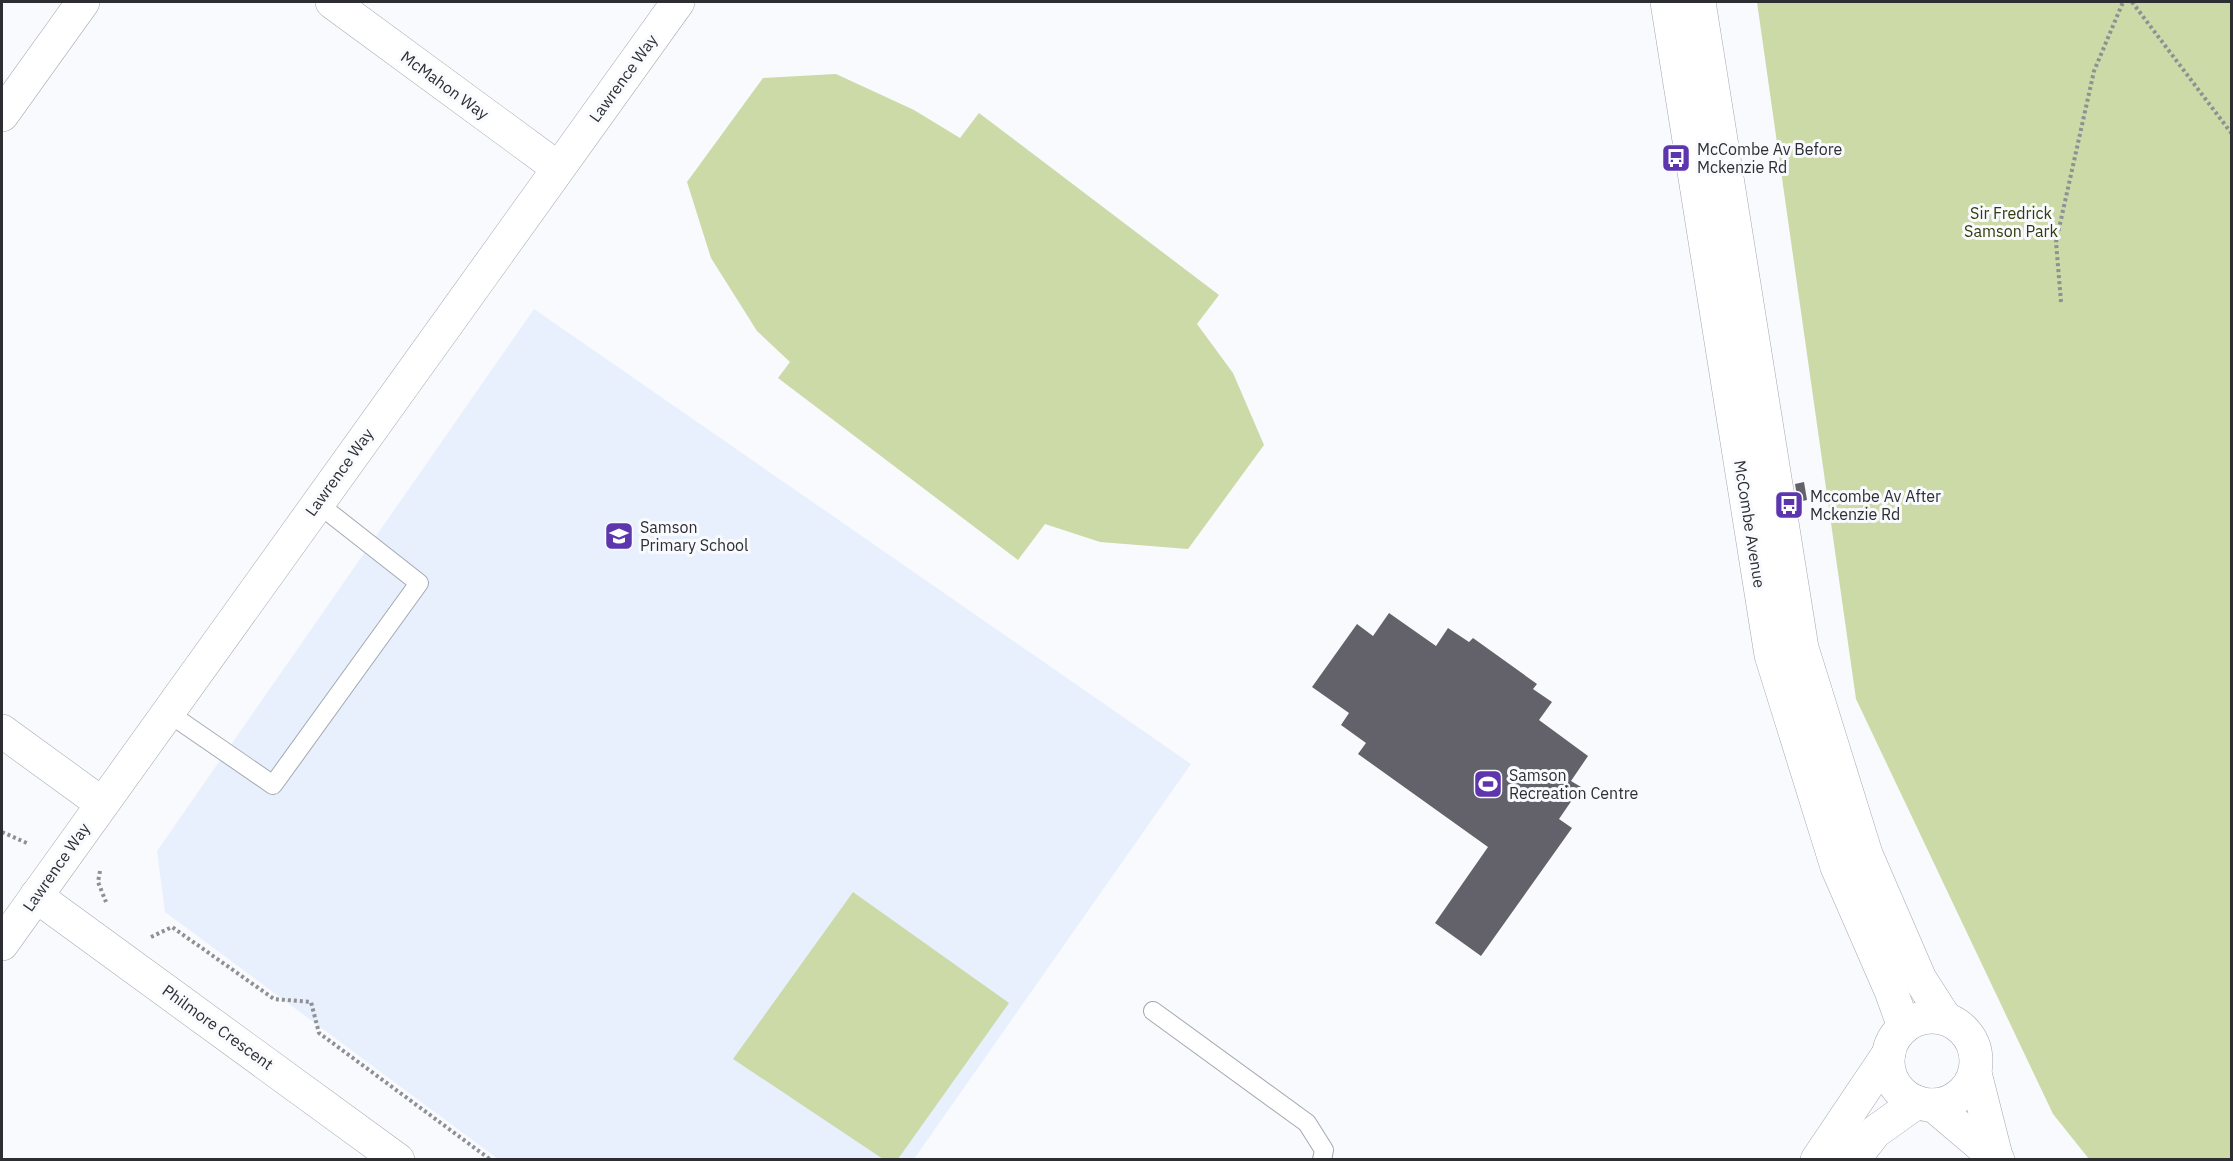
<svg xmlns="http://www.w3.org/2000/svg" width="2233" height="1161" font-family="'IBM Plex Sans',sans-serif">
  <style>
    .built { fill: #e9f0fd }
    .green { fill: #cbdaa7 }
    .building { fill: #63626b }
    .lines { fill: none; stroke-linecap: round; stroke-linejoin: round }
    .service-casing { stroke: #a3a8b0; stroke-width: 20 }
    .minor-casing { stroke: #a3a8b0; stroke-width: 34 }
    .tertiary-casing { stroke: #a3a8b0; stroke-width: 34 }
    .path { stroke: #8e9094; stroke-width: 4; stroke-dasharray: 3 3; stroke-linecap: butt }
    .service { stroke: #fff; stroke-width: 18 }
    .minor { stroke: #fff; stroke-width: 33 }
    .tertiary { stroke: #fff; stroke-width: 33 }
    .labels { text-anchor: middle; stroke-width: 6; stroke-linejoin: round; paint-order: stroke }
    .street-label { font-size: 16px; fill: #2c2e32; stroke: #f8fafe }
    .poi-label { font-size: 16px; fill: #2c2e32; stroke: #f8fafe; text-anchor: start }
    .park-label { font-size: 16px; fill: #303b09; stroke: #f8fafe }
  </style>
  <rect width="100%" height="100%" fill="#f8fafe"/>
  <!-- built -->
  <path class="built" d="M534,309L1191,764L914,1159H498L165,912L157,851Z"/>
  <!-- green -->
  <g class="green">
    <path d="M1757,2H2231V1159H2089L2053,1114L1856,699Z"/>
    <path d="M836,74L914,110L960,138L979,113L1219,295L1197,324L1233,373L1264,445L1188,549L1100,542L1045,524L1018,560L778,378L790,362L757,331L711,258L687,182L763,78Z"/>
    <path d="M853,892L1009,1003L898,1159H883L733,1059Z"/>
  </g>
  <!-- building -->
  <g class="building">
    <path d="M1804,482L1807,500L1798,502L1795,484Z"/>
    <path d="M1389,613L1436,646L1448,628L1469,642L1473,638L1537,684L1533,689L1552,702L1539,720L1588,756L1571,781L1581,787L1559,819L1572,828L1481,956L1435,923L1488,847L1358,754L1366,743L1341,725L1349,713L1312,687L1357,624L1373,636Z"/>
  </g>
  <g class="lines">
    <!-- service casing -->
    <g class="service-casing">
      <g id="service">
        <path d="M167,712L273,785L419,583L317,503"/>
        <path d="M1153,1011L1307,1123L1324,1150L1322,1160"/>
      </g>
    </g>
    <!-- minor casing -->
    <g class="minor-casing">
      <g id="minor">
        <path d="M332,2L558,168"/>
        <path d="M2,115L83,2"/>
        <path d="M2,731L101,803"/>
        <path d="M36,896L398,1160"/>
        <path d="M2,944L678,2"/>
      </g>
    </g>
    <!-- tertiary casing -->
    <g class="tertiary-casing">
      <g id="tertiary">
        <path d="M1667,2L1771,655L1837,867L1891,991L1904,1027"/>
        <path d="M1699,2L1802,648L1866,854L1920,979L1945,1018"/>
        <circle cx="1932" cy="1061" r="44"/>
        <path d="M1975,1073L1996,1156"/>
        <path d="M1933,1105L1998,1160"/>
        <path d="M1817,1160L1889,1053"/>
        <path d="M1853,1160L1875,1132L1917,1102"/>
      </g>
    </g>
    <!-- path -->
    <g class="path">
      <path d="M2132,2L2232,134"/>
      <path d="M2061,302L2056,242L2094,71L2123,2"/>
      <path d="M2,832L29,844"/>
      <path d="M100,871L98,882L106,902"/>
      <path d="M151,937L172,927L274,999L311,1002L319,1033L491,1160"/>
    </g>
    <!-- service -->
    <use href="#service" class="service"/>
    <!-- minor -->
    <use href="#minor" class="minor"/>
    <!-- tertiary -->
    <use href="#tertiary" class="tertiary"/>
  </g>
  <!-- icons -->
  <defs>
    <g id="bus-square" transform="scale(1.5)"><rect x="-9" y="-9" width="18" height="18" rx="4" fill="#5d36ae" stroke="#f8fafe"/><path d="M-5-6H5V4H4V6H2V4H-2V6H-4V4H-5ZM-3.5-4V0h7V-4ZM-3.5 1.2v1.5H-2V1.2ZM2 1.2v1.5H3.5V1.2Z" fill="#fff"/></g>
    <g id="school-square" transform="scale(1.5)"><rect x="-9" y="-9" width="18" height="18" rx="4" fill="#5d36ae" stroke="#f8fafe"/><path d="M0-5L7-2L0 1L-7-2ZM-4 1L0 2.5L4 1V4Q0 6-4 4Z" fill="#fff"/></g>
    <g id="stadium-square" transform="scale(1.5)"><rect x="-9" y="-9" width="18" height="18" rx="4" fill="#5d36ae" stroke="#f8fafe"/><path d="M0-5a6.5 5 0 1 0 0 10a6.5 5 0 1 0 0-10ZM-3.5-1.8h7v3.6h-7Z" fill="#fff"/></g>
  </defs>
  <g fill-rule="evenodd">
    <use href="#bus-square" x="1676" y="158"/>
    <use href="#bus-square" x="1789" y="505"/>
    <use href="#school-square" x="619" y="536"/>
    <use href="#stadium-square" x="1488" y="784"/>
  </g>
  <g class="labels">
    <!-- street labels -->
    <g class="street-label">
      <text transform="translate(623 78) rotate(-54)" y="6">Lawrence Way</text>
      <text transform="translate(445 85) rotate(36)" y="6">McMahon Way</text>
      <text transform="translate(339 472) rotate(-54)" y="6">Lawrence Way</text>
      <text transform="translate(1750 524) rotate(81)" y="6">McCombe Avenue</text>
      <text transform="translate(56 867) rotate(-55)" y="6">Lawrence Way</text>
      <text transform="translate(218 1027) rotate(36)" y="6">Philmore Crescent</text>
    </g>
    <!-- poi labels -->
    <g class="poi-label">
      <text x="1697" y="155">McCombe Av Before<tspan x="1697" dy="18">Mckenzie Rd</tspan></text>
      <text x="1810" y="502">Mccombe Av After<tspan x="1810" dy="18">Mckenzie Rd</tspan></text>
      <text x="640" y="533">Samson<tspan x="640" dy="18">Primary School</tspan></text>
      <text x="1509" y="781">Samson<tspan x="1509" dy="18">Recreation Centre</tspan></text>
    </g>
    <!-- park labels -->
    <g class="park-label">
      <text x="2011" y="219">Sir Fredrick<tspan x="2011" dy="18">Samson Park</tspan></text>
    </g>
  </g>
  <!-- border -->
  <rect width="2233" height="1161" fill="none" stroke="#2c2e32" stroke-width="6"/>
</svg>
